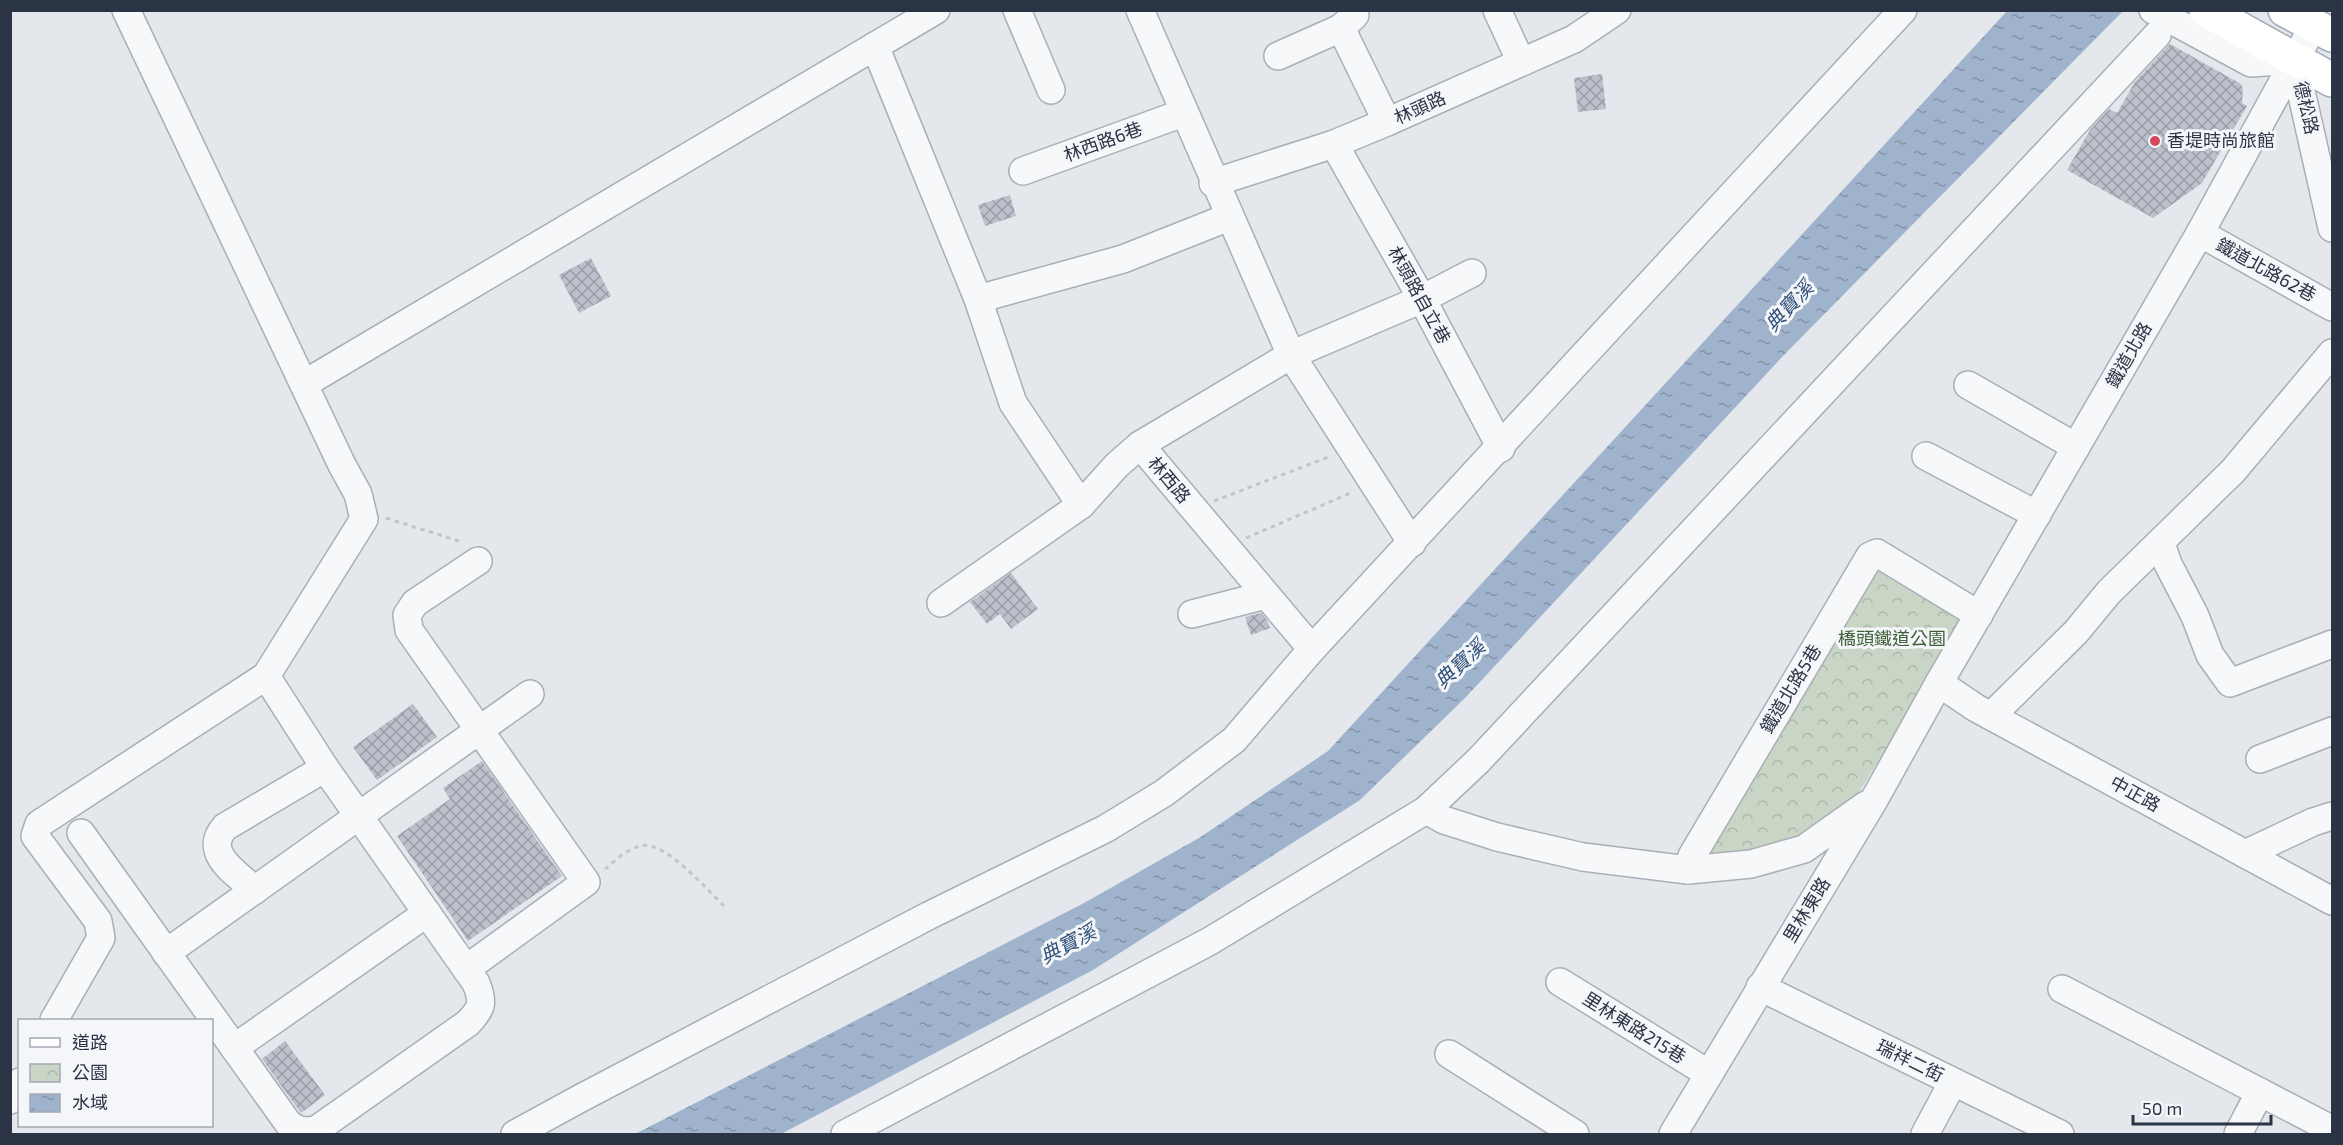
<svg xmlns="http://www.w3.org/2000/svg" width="2343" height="1145" font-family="'Exo 2','Noto Sans TC',sans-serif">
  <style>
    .park { fill: url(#park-crowns) }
    .water { fill: url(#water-ripples) }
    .building { fill: url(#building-cross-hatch) }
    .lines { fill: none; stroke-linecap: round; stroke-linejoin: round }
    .minor-casing { stroke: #a9aeb7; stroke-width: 30 }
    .major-casing { stroke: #a3abb8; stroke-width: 36 }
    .path { stroke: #c2c5cb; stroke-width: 3; stroke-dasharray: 4.5 4.5; stroke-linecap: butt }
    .minor { stroke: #f7f8fa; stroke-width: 27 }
    .major { stroke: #fff; stroke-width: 33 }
    .poi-dot { fill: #d1495b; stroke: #f4f6f9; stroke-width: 2 }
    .labels { text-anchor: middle; stroke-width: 6; stroke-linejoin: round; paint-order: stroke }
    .street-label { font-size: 18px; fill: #2b3445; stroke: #f4f6f9 }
    .poi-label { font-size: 18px; fill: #2b3445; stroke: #f4f6f9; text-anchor: start }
    .park-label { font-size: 18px; fill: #3f6138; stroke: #f4f6f9 }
    .water-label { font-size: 20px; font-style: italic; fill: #34527a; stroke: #f4f6f9 }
  </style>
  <defs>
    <pattern id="park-crowns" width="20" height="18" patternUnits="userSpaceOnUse" patternTransform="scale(1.5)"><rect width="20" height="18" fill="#c9d6c5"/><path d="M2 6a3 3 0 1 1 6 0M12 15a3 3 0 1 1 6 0" fill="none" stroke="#adb8ab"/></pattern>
    <pattern id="water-ripples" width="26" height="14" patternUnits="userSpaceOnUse" patternTransform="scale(1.5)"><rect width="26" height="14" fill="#9fb4cc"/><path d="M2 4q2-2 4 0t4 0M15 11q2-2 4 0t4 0" fill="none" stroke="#8293a7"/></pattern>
    <pattern id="building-cross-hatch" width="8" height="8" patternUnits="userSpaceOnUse" patternTransform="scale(1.5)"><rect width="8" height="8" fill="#bbc0ca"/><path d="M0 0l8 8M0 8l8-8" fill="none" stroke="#989da6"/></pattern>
  </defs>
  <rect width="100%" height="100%" fill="#e4e7ec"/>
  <!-- park -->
  <path class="park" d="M1874,564L1968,619L1854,800L1799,842L1757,853L1699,859Z"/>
  <!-- water -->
  <path class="water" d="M2007,11H2123L1782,357L1465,698L1360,800L1093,970L781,1134H635L1084,903L1199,838L1328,751Z"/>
  <!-- building -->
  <g class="building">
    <path d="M2170,44L2241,84L2243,89L2242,103L2247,106L2202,183L2153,218L2067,170L2090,130L2109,109L2117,113L2135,82Z"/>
    <path d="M1602,74L1606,109L1578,112L1574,78Z"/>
    <path d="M1010,195L1016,216L985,226L978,205Z"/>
    <path d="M591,258L611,296L579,313L559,275Z"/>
    <path d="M1011,573L1038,609L1011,629L1000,614L987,624L970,602Z"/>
    <path d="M1261,613L1267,620L1270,628L1251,635L1245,617Z"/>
    <path d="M413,704L437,737L377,780L353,747Z"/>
    <path d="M482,761L562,876L468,941L397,836L450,799L443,788Z"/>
    <path d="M285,1041L325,1095L301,1113L262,1059Z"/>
  </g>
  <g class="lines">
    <!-- minor casing -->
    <g class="minor-casing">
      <g id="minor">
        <path d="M1017,10L1051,90"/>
        <path d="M1140,10L1291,355L1412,543"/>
        <path d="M1353,10L1355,15L1341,28L1387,122"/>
        <path d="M1497,10L1521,62"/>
        <path d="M2153,10L2251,63L2294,60"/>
        <path d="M875,46L978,299L1013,403L1081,505"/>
        <path d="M1278,56L1341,28"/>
        <path d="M2294,60L2332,228"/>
        <path d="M1334,144L1422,299L1501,448"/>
        <path d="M1023,171L1183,113"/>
        <path d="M1213,183L1334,144L1387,122L1574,39L1617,10"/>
        <path d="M2200,233L2332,307"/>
        <path d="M978,299L1123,259L1229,217"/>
        <path d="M304,384L936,10"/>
        <path d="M1968,385L2076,447"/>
        <path d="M1140,445L1312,649"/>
        <path d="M1926,456L2037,515"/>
        <path d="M2161,543L2168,564L2195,616L2210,655L2230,683L2332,644"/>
        <path d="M941,603L1081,505L1117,465L1140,445L1291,355L1422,299L1472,273"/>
        <path d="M1192,614L1266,595"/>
        <path d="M1939,683L1976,708L2332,901"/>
        <path d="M1991,716L2076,632L2109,592L2233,471L2332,353"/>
        <path d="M2260,759L2332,731"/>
        <path d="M1426,810L1444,820L1497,837L1583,857L1688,870L1751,864L1804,849L1866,805"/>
        <path d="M81,833L288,1123C297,1131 304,1132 316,1130L468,1023C482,1008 484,1003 476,983L325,768L266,676"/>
        <path d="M2245,854L2313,822L2332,816"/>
        <path d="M1688,870L1692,856L1870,556L1877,553L1979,615"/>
        <path d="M255,890C236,873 202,853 225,827L325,768"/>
        <path d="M166,953L530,694"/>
        <path d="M466,969L586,882L409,630L407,615L415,603L478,561"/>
        <path d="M1560,982L1709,1074"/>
        <path d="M1760,987L2060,1134"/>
        <path d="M2062,989L2329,1128"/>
        <path d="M54,1020L101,938L98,921L35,836L39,824L266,676L364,519L358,494L342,465L126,10"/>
        <path d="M234,1048L427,913"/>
        <path d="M1449,1054L1575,1134"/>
        <path d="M10,1100L20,1082"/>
        <path d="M515,1134L581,1098L928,916L1105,829L1164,793L1234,740L1312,649L1903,10"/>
        <path d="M845,1134L1210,941L1426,810L1478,761L2157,35"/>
        <path d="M1673,1134L1874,800L1939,683L2200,233L2314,25L2298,13"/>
        <path d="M1925,1134L1953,1082"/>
        <path d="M2238,1134L2260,1092"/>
      </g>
    </g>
    <!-- major casing -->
    <g class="major-casing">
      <g id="major">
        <path d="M2206,10L2332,80"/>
        <path d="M2285,10L2332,35"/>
      </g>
    </g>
    <!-- path -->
    <g class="path">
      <path d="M1214,501L1331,456"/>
      <path d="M386,518L462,542"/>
      <path d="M1246,538L1353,492"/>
      <path d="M605,869C615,861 627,849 640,846C664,839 706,889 724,906"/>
    </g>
    <!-- minor -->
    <use href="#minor" class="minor"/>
    <!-- major -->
    <use href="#major" class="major"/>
  </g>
  <!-- markers -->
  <circle class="poi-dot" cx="2155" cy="141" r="6"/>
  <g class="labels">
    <!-- street labels -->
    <g class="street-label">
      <text transform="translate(1420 108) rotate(-24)" y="6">林頭路</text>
      <text transform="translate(2306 108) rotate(77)" y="6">德松路</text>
      <text transform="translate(1103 142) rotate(-20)" y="6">林西路6巷</text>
      <text transform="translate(2266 270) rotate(29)" y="6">鐵道北路62巷</text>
      <text transform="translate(1419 295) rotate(61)" y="6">林頭路自立巷</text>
      <text transform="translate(2129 355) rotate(-60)" y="6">鐵道北路</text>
      <text transform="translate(1169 480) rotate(50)" y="6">林西路</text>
      <text transform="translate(1791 689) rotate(-59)" y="6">鐵道北路5巷</text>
      <text transform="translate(2135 794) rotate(29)" y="6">中正路</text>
      <text transform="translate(1807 910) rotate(-59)" y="6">里林東路</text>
      <text transform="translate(1634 1028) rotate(32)" y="6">里林東路215巷</text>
      <text transform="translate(1910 1061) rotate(26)" y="6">瑞祥二街</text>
    </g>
    <!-- poi labels -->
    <g class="poi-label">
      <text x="2167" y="147">香堤時尚旅館</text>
    </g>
    <!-- park labels -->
    <g class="park-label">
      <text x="1892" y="645">橋頭鐵道公園</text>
    </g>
    <!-- water labels -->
    <g class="water-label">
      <text transform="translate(1789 306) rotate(-47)" y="7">典寶溪</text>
      <text transform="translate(1460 664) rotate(-43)" y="7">典寶溪</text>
      <text transform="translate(1068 944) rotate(-28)" y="7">典寶溪</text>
    </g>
  </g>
  <!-- border -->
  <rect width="2343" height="1145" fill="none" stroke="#2b3445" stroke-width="24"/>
  <!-- legend -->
  <rect x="18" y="1019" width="195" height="108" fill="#f4f6f9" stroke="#a4a8b1" stroke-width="1.5"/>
  <rect x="30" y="1038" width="30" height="9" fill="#ffffff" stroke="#a4a8b1" stroke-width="1.5"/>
  <text x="72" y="1049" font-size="18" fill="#2b3445">道路</text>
  <rect x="30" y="1064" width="30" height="18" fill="url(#park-crowns)" stroke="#a4a8b1" stroke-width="1.5"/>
  <text x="72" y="1079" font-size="18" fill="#2b3445">公園</text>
  <rect x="30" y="1094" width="30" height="18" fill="url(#water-ripples)" stroke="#a4a8b1" stroke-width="1.5"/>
  <text x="72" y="1109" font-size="18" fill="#2b3445">水域</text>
  <!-- scale -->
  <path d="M2133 1115v9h138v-9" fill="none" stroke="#2b3445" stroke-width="3"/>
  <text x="2142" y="1115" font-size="18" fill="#2b3445" stroke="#f4f6f9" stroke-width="4.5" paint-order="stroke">50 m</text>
</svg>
